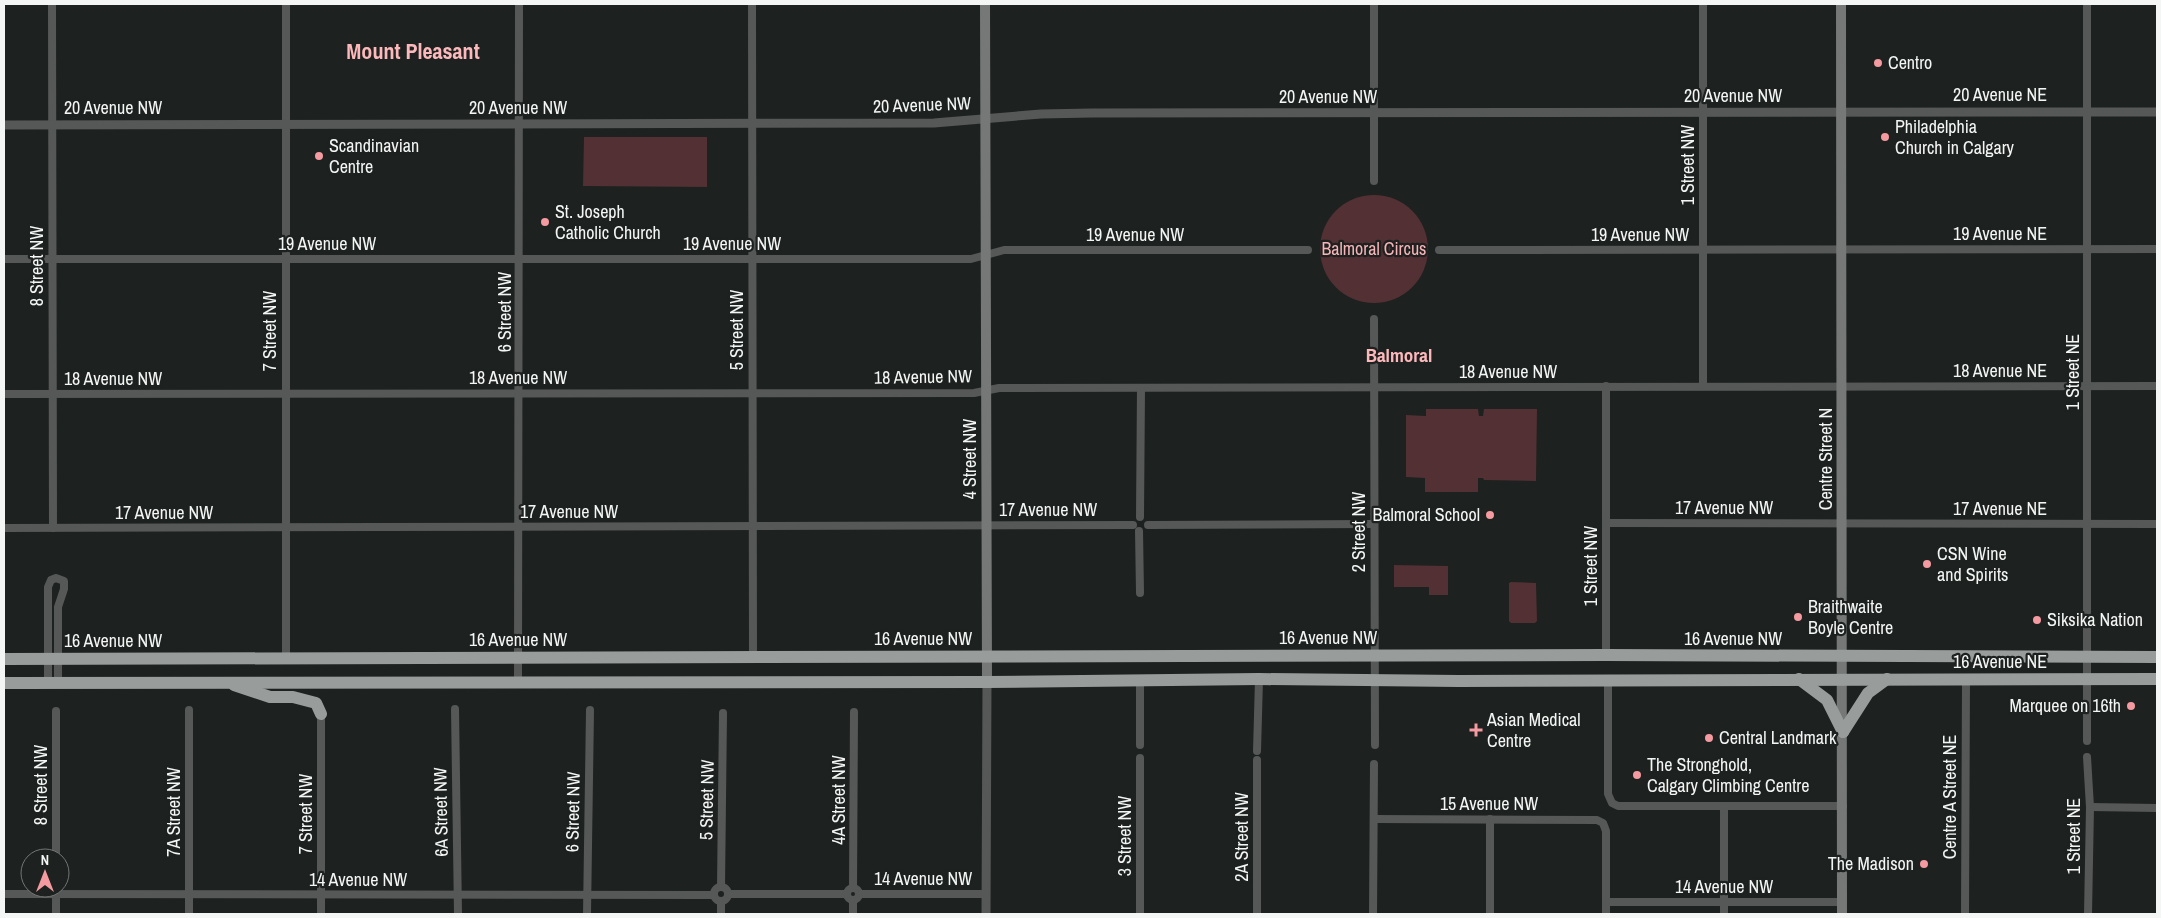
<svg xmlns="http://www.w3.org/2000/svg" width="2161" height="918" font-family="'Archivo Narrow',sans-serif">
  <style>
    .green { fill: #523033 }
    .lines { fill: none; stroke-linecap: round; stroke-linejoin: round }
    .minor { stroke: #565858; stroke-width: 8 }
    .tertiary { stroke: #565858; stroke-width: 9 }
    .secondary { stroke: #757877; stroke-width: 10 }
    .trunk { stroke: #989c9a; stroke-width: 12 }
    .poi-dot { fill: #f49aa0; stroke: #1d211f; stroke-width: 2 }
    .labels { text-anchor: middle; stroke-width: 4.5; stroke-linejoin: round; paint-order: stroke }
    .poi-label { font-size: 18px; fill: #f3f6f4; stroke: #1d211f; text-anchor: start }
    .street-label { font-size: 18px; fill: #f3f6f4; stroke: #1d211f }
    .park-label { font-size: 18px; fill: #fab4b8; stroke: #1d211f }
    .neighbourhood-label { font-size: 19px; font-weight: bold; fill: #fcb8bb; stroke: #1d211f }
    .district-label { font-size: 22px; font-weight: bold; fill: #fcb8bb; stroke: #1d211f }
  </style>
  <rect width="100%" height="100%" fill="#1d211f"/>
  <!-- green -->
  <g class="green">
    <path d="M584,137H707V187L583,186Z"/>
    <circle cx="1374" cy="249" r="54"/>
    <path d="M1426,409H1478L1479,416H1483L1484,409H1537L1536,481L1484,480L1483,478H1478V492H1425V478L1406,477V415L1426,416Z"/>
    <path d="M1394,565L1448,566V595H1429V587H1394Z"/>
    <path d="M1511,582L1536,583L1537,621L1535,623H1511L1509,621V583Z"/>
  </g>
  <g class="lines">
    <!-- minor -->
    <g class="minor">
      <path d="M52,4L53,528"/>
      <path d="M286,4V658"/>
      <path d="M752,4L753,657"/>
      <path d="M1374,4V181"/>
      <path d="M1703,4V386"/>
      <path d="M2087,4V741"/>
      <path d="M1439,250L2157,249"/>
      <path d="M4,259H971L1004,250H1308"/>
      <path d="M1374,319L1375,745"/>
      <path d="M1606,386V655"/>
      <path d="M4,394L974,393L999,388L2157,386"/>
      <path d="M1140,517L1141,388"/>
      <path d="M1606,523L2157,524"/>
      <path d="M1148,525L1374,524"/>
      <path d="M4,528L1133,525"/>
      <path d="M1139,531L1140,593"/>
      <path d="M518,681L519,4"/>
      <path d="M1608,681V794L1612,803L1618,806H1843"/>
      <path d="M48,683V587L51,580L56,578L64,581V589L58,607V683"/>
      <path d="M455,709L458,914"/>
      <path d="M189,710V914"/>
      <path d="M321,714V914"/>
      <path d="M1140,745V680"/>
      <path d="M1257,751L1259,679"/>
      <path d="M2087,757L2090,807L2088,914"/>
      <path d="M2090,807L2157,808"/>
      <path d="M1374,819L1597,820L1603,823L1606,831V914"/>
      <path d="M56,858V711"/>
      <circle cx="721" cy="894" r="7"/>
      <path d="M721,887L723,713"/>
      <circle cx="853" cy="894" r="6"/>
      <path d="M56,888V914"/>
      <path d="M853,888L854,712"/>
      <path d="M4,894L713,895"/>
      <path d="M728,894H847"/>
      <path d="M860,894H986"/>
      <path d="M721,901V914"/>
      <path d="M853,901V914"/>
      <path d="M1606,902H1842"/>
      <path d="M587,914L590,710"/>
      <path d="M1140,914V758"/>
      <path d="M1257,914V760"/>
      <path d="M1373,914L1374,764"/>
      <path d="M1490,914V819"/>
      <path d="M1724,914V806"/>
      <path d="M1965,914L1966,680"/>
    </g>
    <!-- tertiary -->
    <g class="tertiary">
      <path d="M4,125L934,123L1041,114L1092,113L2157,112"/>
      <path d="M986,914L987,682"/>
    </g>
    <!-- secondary -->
    <g class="secondary">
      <path d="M985,4L987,682"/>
      <path d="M1841,4L1842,914"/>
    </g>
    <!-- trunk -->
    <g class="trunk">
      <path d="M4,659L1606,655L2157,657"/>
      <path d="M1799,679L1827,700L1843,732"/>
      <path d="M4,683L987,682L1259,679L1459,681L2157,679"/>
      <path d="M234,685L270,697H293L316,703L321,714"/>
      <path d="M1843,732L1868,693L1887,679"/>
    </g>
  </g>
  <!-- markers -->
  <g class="poi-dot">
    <circle cx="1878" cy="63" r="5"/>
    <circle cx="1885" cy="137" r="5"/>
    <circle cx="319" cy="156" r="5"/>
    <circle cx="545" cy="222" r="5"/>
    <circle cx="1490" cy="515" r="5"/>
    <circle cx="1927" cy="564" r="5"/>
    <circle cx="1798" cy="617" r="5"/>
    <circle cx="2037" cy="620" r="5"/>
    <circle cx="2131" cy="706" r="5"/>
    <path d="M1473.5 722.5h5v5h5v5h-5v5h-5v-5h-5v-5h5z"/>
    <circle cx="1709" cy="738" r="5"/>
    <circle cx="1637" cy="775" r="5"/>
    <circle cx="1924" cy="864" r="5"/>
  </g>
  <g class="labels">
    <!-- poi labels -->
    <g class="poi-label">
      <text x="1888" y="69">Centro</text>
      <text x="1895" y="133">Philadelphia<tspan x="1895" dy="21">Church in Calgary</tspan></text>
      <text x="329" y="152">Scandinavian<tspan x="329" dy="21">Centre</tspan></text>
      <text x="555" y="218">St. Joseph<tspan x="555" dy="21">Catholic Church</tspan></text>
      <text x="1480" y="521" text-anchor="end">Balmoral School</text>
      <text x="1937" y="560">CSN Wine<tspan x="1937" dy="21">and Spirits</tspan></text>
      <text x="1808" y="613">Braithwaite<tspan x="1808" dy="21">Boyle Centre</tspan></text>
      <text x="2047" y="626">Siksika Nation</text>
      <text x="2121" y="712" text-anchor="end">Marquee on 16th</text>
      <text x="1487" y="726">Asian Medical<tspan x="1487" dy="21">Centre</tspan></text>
      <text x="1719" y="744">Central Landmark</text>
      <text x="1647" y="771">The Stronghold,<tspan x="1647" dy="21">Calgary Climbing Centre</tspan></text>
      <text x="1914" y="870" text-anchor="end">The Madison</text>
    </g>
    <!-- street labels -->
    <g class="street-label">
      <text x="2000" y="101">20 Avenue NE</text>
      <text x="1733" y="102">20 Avenue NW</text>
      <text x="1328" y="103">20 Avenue NW</text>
      <text transform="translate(922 105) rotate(-2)" y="6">20 Avenue NW</text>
      <text x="113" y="114">20 Avenue NW</text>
      <text x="518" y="114">20 Avenue NW</text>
      <text transform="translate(1688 165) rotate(-90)" y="6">1 Street NW</text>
      <text x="2000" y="240">19 Avenue NE</text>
      <text x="1135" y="241">19 Avenue NW</text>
      <text x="1640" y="241">19 Avenue NW</text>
      <text x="327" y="250">19 Avenue NW</text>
      <text x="732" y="250">19 Avenue NW</text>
      <text transform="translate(37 266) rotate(-90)" y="6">8 Street NW</text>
      <text transform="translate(505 312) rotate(-90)" y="6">6 Street NW</text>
      <text transform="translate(737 330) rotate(-90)" y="6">5 Street NW</text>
      <text transform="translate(270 331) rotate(-90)" y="6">7 Street NW</text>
      <text x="2000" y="377">18 Avenue NE</text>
      <text x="1508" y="378">18 Avenue NW</text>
      <text transform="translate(2073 372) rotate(-90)" y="6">1 Street NE</text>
      <text transform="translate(923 377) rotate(-1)" y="6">18 Avenue NW</text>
      <text x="518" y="384">18 Avenue NW</text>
      <text x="113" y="385">18 Avenue NW</text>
      <text transform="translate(970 459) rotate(-90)" y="6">4 Street NW</text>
      <text transform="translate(1826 459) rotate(-90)" y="6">Centre Street N</text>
      <text x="1724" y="514">17 Avenue NW</text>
      <text x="2000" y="515">17 Avenue NE</text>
      <text x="1048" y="516">17 Avenue NW</text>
      <text x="569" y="518">17 Avenue NW</text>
      <text x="164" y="519">17 Avenue NW</text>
      <text transform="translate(1359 532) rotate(-90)" y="6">2 Street NW</text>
      <text transform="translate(1591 566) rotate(-90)" y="6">1 Street NW</text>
      <text x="1328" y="644">16 Avenue NW</text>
      <text x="923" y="645">16 Avenue NW</text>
      <text x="1733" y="645">16 Avenue NW</text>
      <text x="518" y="646">16 Avenue NW</text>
      <text x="113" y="647">16 Avenue NW</text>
      <text x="2000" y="668">16 Avenue NE</text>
      <text transform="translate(41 785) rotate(-90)" y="6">8 Street NW</text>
      <text transform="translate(1950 797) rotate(-90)" y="6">Centre A Street NE</text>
      <text transform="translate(707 800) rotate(-89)" y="6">5 Street NW</text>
      <text transform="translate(839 800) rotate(-90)" y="6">4A Street NW</text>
      <text x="1489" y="810">15 Avenue NW</text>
      <text transform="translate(174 812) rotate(-90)" y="6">7A Street NW</text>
      <text transform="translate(441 812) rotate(-91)" y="6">6A Street NW</text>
      <text transform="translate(573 812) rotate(-89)" y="6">6 Street NW</text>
      <text transform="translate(306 814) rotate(-90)" y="6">7 Street NW</text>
      <text transform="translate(1125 836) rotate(-90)" y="6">3 Street NW</text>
      <text transform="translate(2074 836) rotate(-90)" y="6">1 Street NE</text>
      <text transform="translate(1242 837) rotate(-90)" y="6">2A Street NW</text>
      <text x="923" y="885">14 Avenue NW</text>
      <text x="358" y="886">14 Avenue NW</text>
      <text x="1724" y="893">14 Avenue NW</text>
    </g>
    <!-- park labels -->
    <g class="park-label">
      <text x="1374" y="255">Balmoral Circus</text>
    </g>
    <!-- neighbourhood labels -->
    <g class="neighbourhood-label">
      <text x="1399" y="362">Balmoral</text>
    </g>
    <!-- district labels -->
    <g class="district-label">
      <text x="413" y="59">Mount Pleasant</text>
    </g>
  </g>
  <!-- border -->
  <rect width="2161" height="918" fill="none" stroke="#f3f6f4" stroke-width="10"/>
  <!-- north arrow -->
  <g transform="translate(45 873)"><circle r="24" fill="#1d211f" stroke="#737674"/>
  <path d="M0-4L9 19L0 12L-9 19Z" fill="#f49aa0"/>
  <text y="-8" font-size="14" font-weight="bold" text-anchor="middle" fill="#f3f6f4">N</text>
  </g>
</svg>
